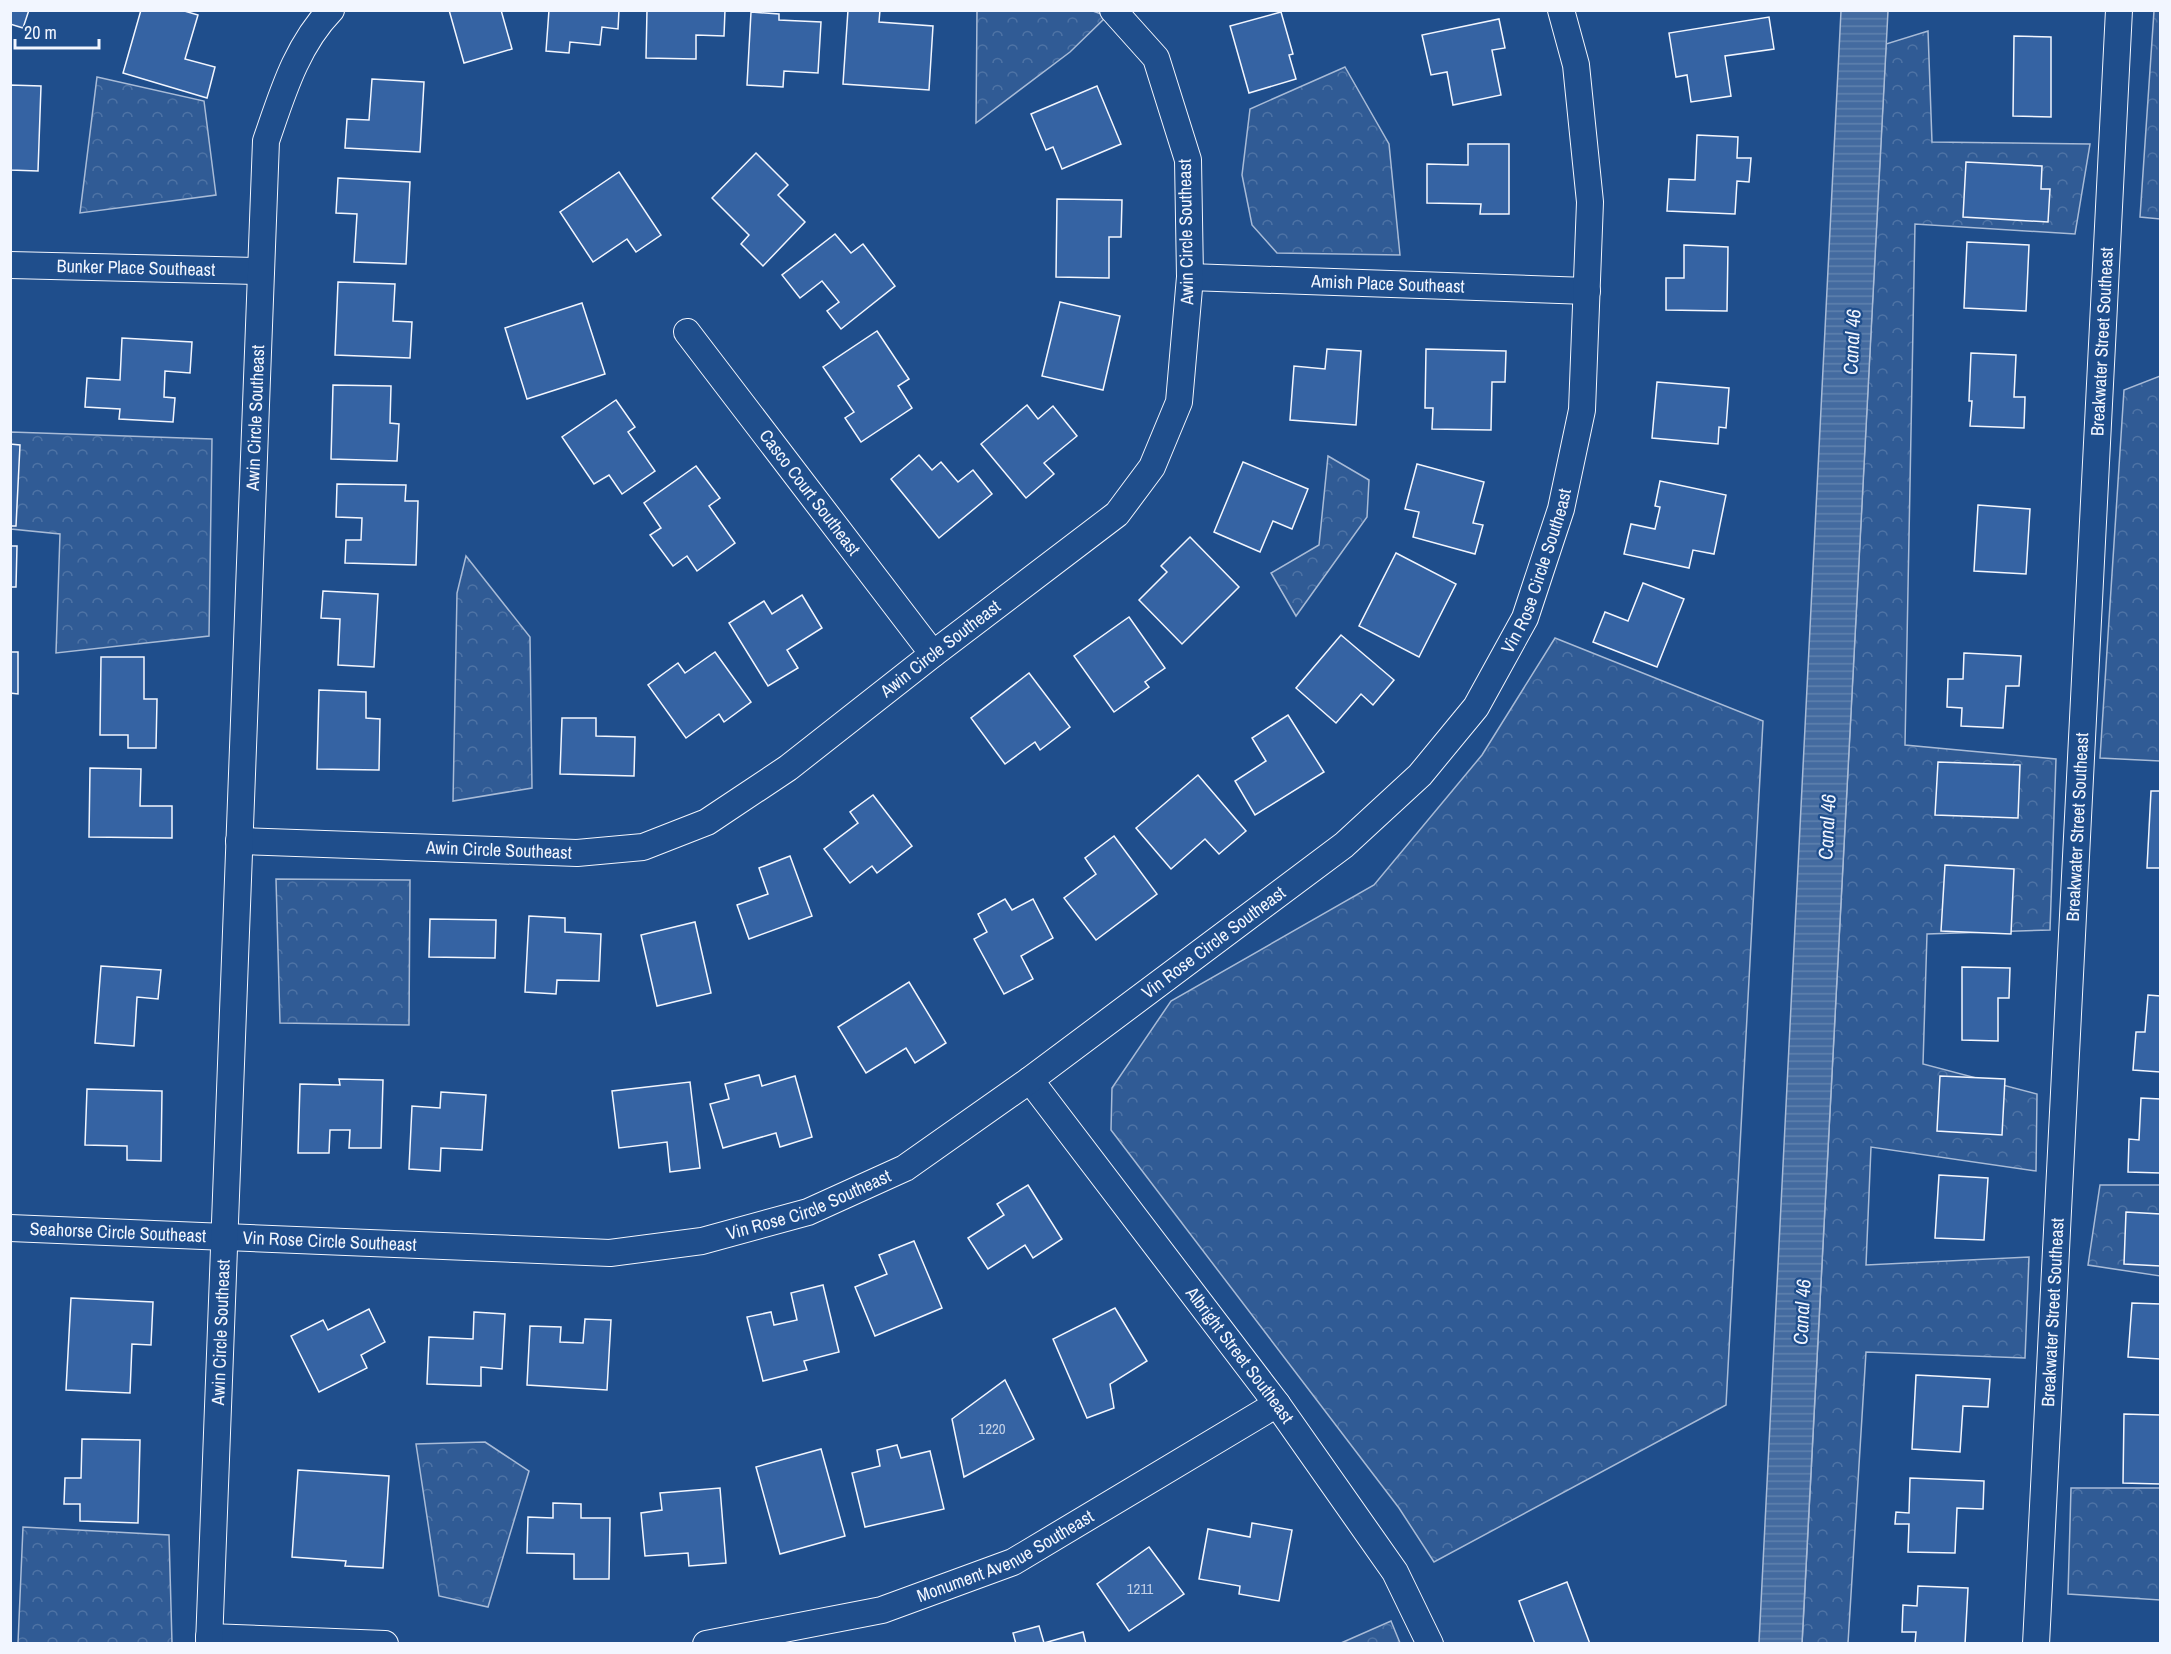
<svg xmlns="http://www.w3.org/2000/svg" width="2171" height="1654" font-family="'Archivo Narrow',sans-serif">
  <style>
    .forest { fill: url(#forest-crowns); stroke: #a8bbd7; stroke-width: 1.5 }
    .water { fill: url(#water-rules); stroke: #a8bbd7; stroke-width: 1.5 }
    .building { fill: #3563a3; stroke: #f2f6ff; stroke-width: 1.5 }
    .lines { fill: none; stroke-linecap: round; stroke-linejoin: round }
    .street-casing { stroke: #f2f6ff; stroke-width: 28 }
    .street { stroke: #1f4e8c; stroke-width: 26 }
    .labels { text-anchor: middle; stroke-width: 4.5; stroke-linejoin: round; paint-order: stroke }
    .number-label { font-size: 15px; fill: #c3d1e8 }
    .street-label { font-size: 18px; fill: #f2f6ff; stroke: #1f4e8c }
    .water-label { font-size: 20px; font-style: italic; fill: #f2f6ff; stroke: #1f4e8c }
  </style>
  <defs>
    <pattern id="forest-crowns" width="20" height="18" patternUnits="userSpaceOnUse" patternTransform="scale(1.5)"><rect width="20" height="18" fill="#305b95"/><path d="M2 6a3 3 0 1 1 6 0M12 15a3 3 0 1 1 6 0" fill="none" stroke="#4e73a5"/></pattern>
    <pattern id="water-rules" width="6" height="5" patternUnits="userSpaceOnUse" patternTransform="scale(1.5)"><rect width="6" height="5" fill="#446ba0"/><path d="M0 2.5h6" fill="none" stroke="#5f81ae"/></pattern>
  </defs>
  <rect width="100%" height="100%" fill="#1f4e8c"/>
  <!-- forest -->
  <g class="forest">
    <path d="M1090,10L1107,16L1070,52L976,123L977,11Z"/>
    <path d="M2154,11H2160V219L2140,217Z"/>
    <path d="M1928,31L1932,142L2090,144L2075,234L1915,224L1905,745L2056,759L2050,930L1927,934L1923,1064L2037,1094L2036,1171L1871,1147L1866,1265L2029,1257L2025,1358L1866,1352L1848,1643L1802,1644L1886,44Z"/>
    <path d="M1345,67L1389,144L1400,255L1277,253L1252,225L1242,175L1250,109Z"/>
    <path d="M97,77L204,101L216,195L80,213Z"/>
    <path d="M2160,376V761L2100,758L2124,390Z"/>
    <path d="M11,432L212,439L209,636L56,653L60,534L11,529Z"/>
    <path d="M1328,456L1369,480L1367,517L1296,616L1271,573L1319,545Z"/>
    <path d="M466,556L530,637L532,788L453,801L457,593Z"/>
    <path d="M1555,638L1763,721L1726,1405L1434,1562L1399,1508L1111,1130L1112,1088L1171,1001L1374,885L1482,755Z"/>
    <path d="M276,879L410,880L409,1025L280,1023Z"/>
    <path d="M2100,1185H2160V1276L2088,1265Z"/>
    <path d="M485,1442L529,1471L488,1607L439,1596L416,1444Z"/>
    <path d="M2071,1488H2160V1600L2068,1594Z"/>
    <path d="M23,1527L169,1535L172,1643H18Z"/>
    <path d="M1391,1621L1400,1643H1341Z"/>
  </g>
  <!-- water -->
  <path class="water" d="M1841,11H1888L1802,1643H1759Z"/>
  <!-- building -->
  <g class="building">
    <path d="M10,10H29L23,28L10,24Z"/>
    <path d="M141,10H181L198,15L185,59L215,67L207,98L123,73Z"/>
    <path d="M449,10H501L512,49L464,63Z"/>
    <path d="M549,10H619L618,29L602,27L600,45L570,42L569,53L546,51Z"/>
    <path d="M647,10H725L724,36L696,35V59L646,58Z"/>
    <path d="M848,10H880L879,22L933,26L929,90L843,84Z"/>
    <path d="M751,12L779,14V20L821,22L818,73L784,71L783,87L747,85Z"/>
    <path d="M1281,12L1293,54L1289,55L1296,79L1249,93L1230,26Z"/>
    <path d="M1769,17L1774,49L1725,56L1731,96L1691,102L1687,75L1676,77L1669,33Z"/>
    <path d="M1499,19L1505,48L1492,50L1501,95L1453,105L1447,72L1431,75L1422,35Z"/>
    <path d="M2014,36L2051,37V117L2013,116Z"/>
    <path d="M372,79L424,82L420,152L345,148L347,119L369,120Z"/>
    <path d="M10,85L41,86L38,171L10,170Z"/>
    <path d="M1097,86L1121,144L1062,169L1053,147L1046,150L1031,114Z"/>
    <path d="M1697,135L1738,137L1737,158H1751L1749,182L1737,181L1735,214L1667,211L1669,179L1695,180Z"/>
    <path d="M1468,144H1509V214H1480L1481,204L1427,203V164L1468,165Z"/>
    <path d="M756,153L788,185L778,195L805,222L763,266L741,244L749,235L712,198Z"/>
    <path d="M1966,162L2042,166L2041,189H2050L2048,222L1963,217Z"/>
    <path d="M619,172L661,235L636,252L627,239L593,262L560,212Z"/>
    <path d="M338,178L410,182L406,264L354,262L357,214L336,213Z"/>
    <path d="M1057,199L1122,200L1121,237H1109V278L1056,277Z"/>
    <path d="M835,234L851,253L863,244L895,286L841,329L827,311L839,302L822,281L800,298L782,275Z"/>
    <path d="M1967,242L2029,245L2026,311L1964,308Z"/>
    <path d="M1684,245L1728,247L1727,311L1666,310V278H1684Z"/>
    <path d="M338,282L395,284L393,321L412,322L410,358L335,355Z"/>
    <path d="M1060,302L1120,316L1103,390L1042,376Z"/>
    <path d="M582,303L605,374L527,399L505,328Z"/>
    <path d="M877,331L909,379L898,386L912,408L861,442L845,418L854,412L823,367Z"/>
    <path d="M122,338L192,342L190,373L165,371L164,397L175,398L173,422L119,419L120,409L85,407L87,378L120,380Z"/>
    <path d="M1327,349L1361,351L1356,425L1290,420L1294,366L1325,369Z"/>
    <path d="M1426,349L1506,351L1505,382H1492L1491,430L1432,429L1433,408H1425Z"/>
    <path d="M1971,353L2016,355L2014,397H2025L2024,428L1970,426L1972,401H1969Z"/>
    <path d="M1657,382L1729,388L1726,428L1719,427L1718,444L1652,438Z"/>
    <path d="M333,385L391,386L390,423L399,424L397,461L331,459Z"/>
    <path d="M616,400L635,427L628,432L655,471L622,494L609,475L594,484L562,437Z"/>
    <path d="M1027,405L1038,419L1053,406L1077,436L1044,463L1054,474L1026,498L981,444Z"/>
    <path d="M10,444L20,445L16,526H10Z"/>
    <path d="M919,455L932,470L941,462L958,482L973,470L992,494L939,538L891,479Z"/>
    <path d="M1243,462L1308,489L1292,529L1273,521L1260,552L1214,532Z"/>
    <path d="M1417,464L1484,482L1473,523L1483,525L1475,554L1413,537L1419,512L1405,509Z"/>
    <path d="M696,466L720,498L709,506L735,543L697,571L687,556L673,566L650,535L661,528L644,503Z"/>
    <path d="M1660,481L1726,495L1714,554L1693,550L1689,568L1624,554L1631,524L1655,529L1660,507L1655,506Z"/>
    <path d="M337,484L406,485L405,501H418L416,565L345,563L346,540H361L362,518L336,517Z"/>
    <path d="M1978,505L2030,509L2026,574L1974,571Z"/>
    <path d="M1190,537L1239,587L1182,644L1139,600L1167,572L1161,566Z"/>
    <path d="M10,546H17L16,587H10Z"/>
    <path d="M1396,553L1456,584L1419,657L1359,626Z"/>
    <path d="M1643,583L1684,599L1657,667L1593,642L1605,612L1628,621Z"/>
    <path d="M323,591L378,594L374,667L338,665L340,619L321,618Z"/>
    <path d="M802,595L822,628L787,650L798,668L768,686L729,623L764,601L772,614Z"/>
    <path d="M1129,617L1165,668L1145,682L1149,687L1114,712L1074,656Z"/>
    <path d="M1341,635L1394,680L1373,705L1361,694L1336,723L1296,688Z"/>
    <path d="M10,652H18V694L10,693Z"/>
    <path d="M715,652L751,702L724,722L719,714L686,738L648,685L678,663L685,673Z"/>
    <path d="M1964,653L2021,656L2019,686H2006L2003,728L1961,726L1962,708L1947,707L1948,679H1963Z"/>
    <path d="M101,657H144V699H157L156,748H128V735H100Z"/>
    <path d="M1029,673L1070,727L1040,750L1035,742L1005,764L971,718Z"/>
    <path d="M319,690L366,692V718L380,719L379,770L317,769Z"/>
    <path d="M1288,715L1324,772L1255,815L1235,781L1266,761L1252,738Z"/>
    <path d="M562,718H596V736L635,737L634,776L560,774Z"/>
    <path d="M1938,762L2020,765L2018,818L1935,815Z"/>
    <path d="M90,768L141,769L140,806H172V838L89,837Z"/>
    <path d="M1198,775L1246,831L1219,854L1205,839L1171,869L1136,828Z"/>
    <path d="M2151,791H2160V868H2147Z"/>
    <path d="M873,795L912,846L877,873L872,866L850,883L824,849L858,823L850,812Z"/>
    <path d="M1114,836L1157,894L1096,940L1064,898L1096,874L1085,858Z"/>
    <path d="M790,856L812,916L749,939L737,905L768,894L759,868Z"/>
    <path d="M1945,865L2014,869L2011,934L1941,931Z"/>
    <path d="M1005,899L1012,910L1033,899L1053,938L1021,956L1033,979L1004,994L974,939L987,932L978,914Z"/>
    <path d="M529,916L565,918V932L601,934L599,981L557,980L556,994L525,992Z"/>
    <path d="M430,919L496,920L495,958L429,957Z"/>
    <path d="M695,922L711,993L657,1006L641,935Z"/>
    <path d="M101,966L161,970L158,999L137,997L134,1046L95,1043Z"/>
    <path d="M1962,967L2010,968L2009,998H1998V1041L1962,1040Z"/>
    <path d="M909,982L946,1043L915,1063L906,1048L866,1073L838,1027Z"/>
    <path d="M2148,995L2160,996V1072L2133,1070L2136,1032H2145Z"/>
    <path d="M759,1075L762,1086L795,1076L812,1137L780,1147L776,1133L723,1148L710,1104L729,1099L725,1084Z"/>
    <path d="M1940,1076L2005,1079L2002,1135L1937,1131Z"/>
    <path d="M339,1079L383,1080L381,1148H349L350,1130H330L329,1153H298L300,1084L340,1085Z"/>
    <path d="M690,1082L700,1168L670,1172L667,1142L619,1148L612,1091Z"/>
    <path d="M87,1089L162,1091L161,1161L127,1160V1146L85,1145Z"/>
    <path d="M441,1092L486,1095L482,1150L441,1148L440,1171L409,1169L412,1106L440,1108Z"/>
    <path d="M2141,1098L2160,1099V1173L2128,1172L2129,1139L2139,1140Z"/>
    <path d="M1939,1175L1988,1178L1984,1240L1935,1238Z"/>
    <path d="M1028,1185L1062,1239L1033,1258L1025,1245L988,1269L968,1238L1004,1215L997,1204Z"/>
    <path d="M2126,1212L2160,1214V1266L2124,1264Z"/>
    <path d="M914,1241L942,1308L875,1336L855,1287L887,1274L879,1255Z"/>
    <path d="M823,1285L839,1352L804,1361L807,1370L763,1381L747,1317L771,1312L774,1325L797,1320L791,1293Z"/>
    <path d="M71,1298L153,1302L151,1345L132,1344L130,1393L66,1390Z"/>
    <path d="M2132,1303L2160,1304V1359L2128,1357Z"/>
    <path d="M1115,1308L1147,1361L1110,1384L1114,1408L1087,1418L1053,1339Z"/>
    <path d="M369,1309L385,1342L361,1355L367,1368L319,1392L291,1336L323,1320L328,1330Z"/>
    <path d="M474,1312L505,1314L502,1369L481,1367V1386L427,1384L429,1337L473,1339Z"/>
    <path d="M585,1319L611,1320L607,1390L527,1385L530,1326L561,1327L560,1342L583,1343Z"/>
    <path d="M1916,1375L1990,1379L1988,1407L1963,1406L1960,1452L1912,1449Z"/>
    <path d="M1005,1380L1034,1439L964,1477L952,1419Z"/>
    <path d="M2124,1414L2160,1415V1484L2123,1483Z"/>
    <path d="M82,1439L140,1440L138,1523L80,1521V1504H64L65,1478H81Z"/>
    <path d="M897,1445L901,1458L930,1451L944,1509L865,1527L852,1473L880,1466L877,1450Z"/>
    <path d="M821,1449L845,1536L780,1554L756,1467Z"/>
    <path d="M298,1470L389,1476L383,1568L345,1566L346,1561L292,1557Z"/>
    <path d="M1910,1478L1984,1481L1983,1509L1957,1508L1955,1553L1908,1552L1909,1524H1895L1896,1512L1909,1513Z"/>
    <path d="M720,1488L726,1563L689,1566L688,1553L645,1556L641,1513L662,1510L660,1493Z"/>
    <path d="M553,1503L581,1504V1518H610L609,1579H574V1554L527,1553L528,1517L553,1518Z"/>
    <path d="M1252,1523L1292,1530L1279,1601L1239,1594L1240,1586L1199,1579L1208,1529L1250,1537Z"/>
    <path d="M1149,1547L1184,1594L1129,1631L1097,1584Z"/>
    <path d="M1567,1582L1590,1644H1535L1519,1601Z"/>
    <path d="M1918,1586L1968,1588L1965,1644H1915L1916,1632H1902L1903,1605L1917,1606Z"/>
    <path d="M1039,1626L1044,1643L1083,1632L1086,1644H1016L1013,1633Z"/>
  </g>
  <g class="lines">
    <!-- street casing -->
    <g class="street-casing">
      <g id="street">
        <path id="s1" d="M10,265L261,271"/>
        <path id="s2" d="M1190,277L1587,291"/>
        <path id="s3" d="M687,332L933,654"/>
        <path id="s4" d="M239,841L577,853L643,847L707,822L788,768L933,654L1117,514L1152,467L1179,402L1190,277L1188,160L1156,58L1113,10"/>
        <path id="s5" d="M1030,1080L1277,1404L1395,1572L1430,1644"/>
        <path id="s6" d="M10,1228L610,1253L702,1241L808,1212L905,1168L1030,1080L1344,845L1420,775L1476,707L1525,618L1561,509L1582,410L1590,202L1576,65L1561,10"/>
        <path d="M209,1637L385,1644"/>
        <path id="s7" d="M209,1644L266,141C282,95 296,46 331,10"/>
        <path id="s8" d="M706,1644L882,1610L1013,1562L1277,1404"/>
        <path id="s9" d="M2036,1644L2119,10"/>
      </g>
    </g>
    <!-- street -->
    <use href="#street" class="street"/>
  </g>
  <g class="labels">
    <!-- number labels -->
    <g class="number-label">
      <text x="992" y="1434">1220</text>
      <text x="1140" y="1594">1211</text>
    </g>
    <!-- street labels -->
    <g class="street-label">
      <text transform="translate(1186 232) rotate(-91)" y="6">Awin Circle Southeast</text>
      <text dy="6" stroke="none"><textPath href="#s1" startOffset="126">Bunker Place Southeast</textPath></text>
      <text dy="6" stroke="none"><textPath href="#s2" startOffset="198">Amish Place Southeast</textPath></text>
      <text dy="6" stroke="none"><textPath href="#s9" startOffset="1304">Breakwater Street Southeast</textPath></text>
      <text dy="6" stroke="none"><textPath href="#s7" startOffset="1227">Awin Circle Southeast</textPath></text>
      <text dy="6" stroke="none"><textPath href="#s3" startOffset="202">Casco Court Southeast</textPath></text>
      <text dy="6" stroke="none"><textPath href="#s6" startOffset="1796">Vin Rose Circle Southeast</textPath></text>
      <text dy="6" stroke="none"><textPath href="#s4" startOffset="764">Awin Circle Southeast</textPath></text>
      <text dy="6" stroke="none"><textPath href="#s9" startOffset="818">Breakwater Street Southeast</textPath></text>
      <text dy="6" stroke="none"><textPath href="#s4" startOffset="260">Awin Circle Southeast</textPath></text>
      <text dy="6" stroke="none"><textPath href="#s6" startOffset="1292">Vin Rose Circle Southeast</textPath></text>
      <text dy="6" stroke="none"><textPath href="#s6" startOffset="806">Vin Rose Circle Southeast</textPath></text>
      <text dy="6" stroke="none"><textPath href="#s6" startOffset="108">Seahorse Circle Southeast</textPath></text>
      <text dy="6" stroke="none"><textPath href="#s6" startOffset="320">Vin Rose Circle Southeast</textPath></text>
      <text dy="6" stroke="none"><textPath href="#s9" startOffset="332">Breakwater Street Southeast</textPath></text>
      <text dy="6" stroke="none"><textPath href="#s7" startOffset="312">Awin Circle Southeast</textPath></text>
      <text dy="6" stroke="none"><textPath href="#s5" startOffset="346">Albright Street Southeast</textPath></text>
      <text dy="6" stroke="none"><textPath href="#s8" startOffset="314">Monument Avenue Southeast</textPath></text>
    </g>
    <!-- water labels -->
    <g class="water-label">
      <text transform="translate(1852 342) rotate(-87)" y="7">Canal 46</text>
      <text transform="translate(1827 827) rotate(-87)" y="7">Canal 46</text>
      <text transform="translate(1802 1312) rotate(-87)" y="7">Canal 46</text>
    </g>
  </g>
  <!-- border -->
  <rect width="2171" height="1654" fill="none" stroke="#f2f6ff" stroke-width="24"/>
  <!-- scale -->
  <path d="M15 39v9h84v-9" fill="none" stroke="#f2f6ff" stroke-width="3"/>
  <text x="24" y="39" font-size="18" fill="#f2f6ff" stroke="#1f4e8c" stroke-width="4.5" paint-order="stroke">20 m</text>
</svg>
